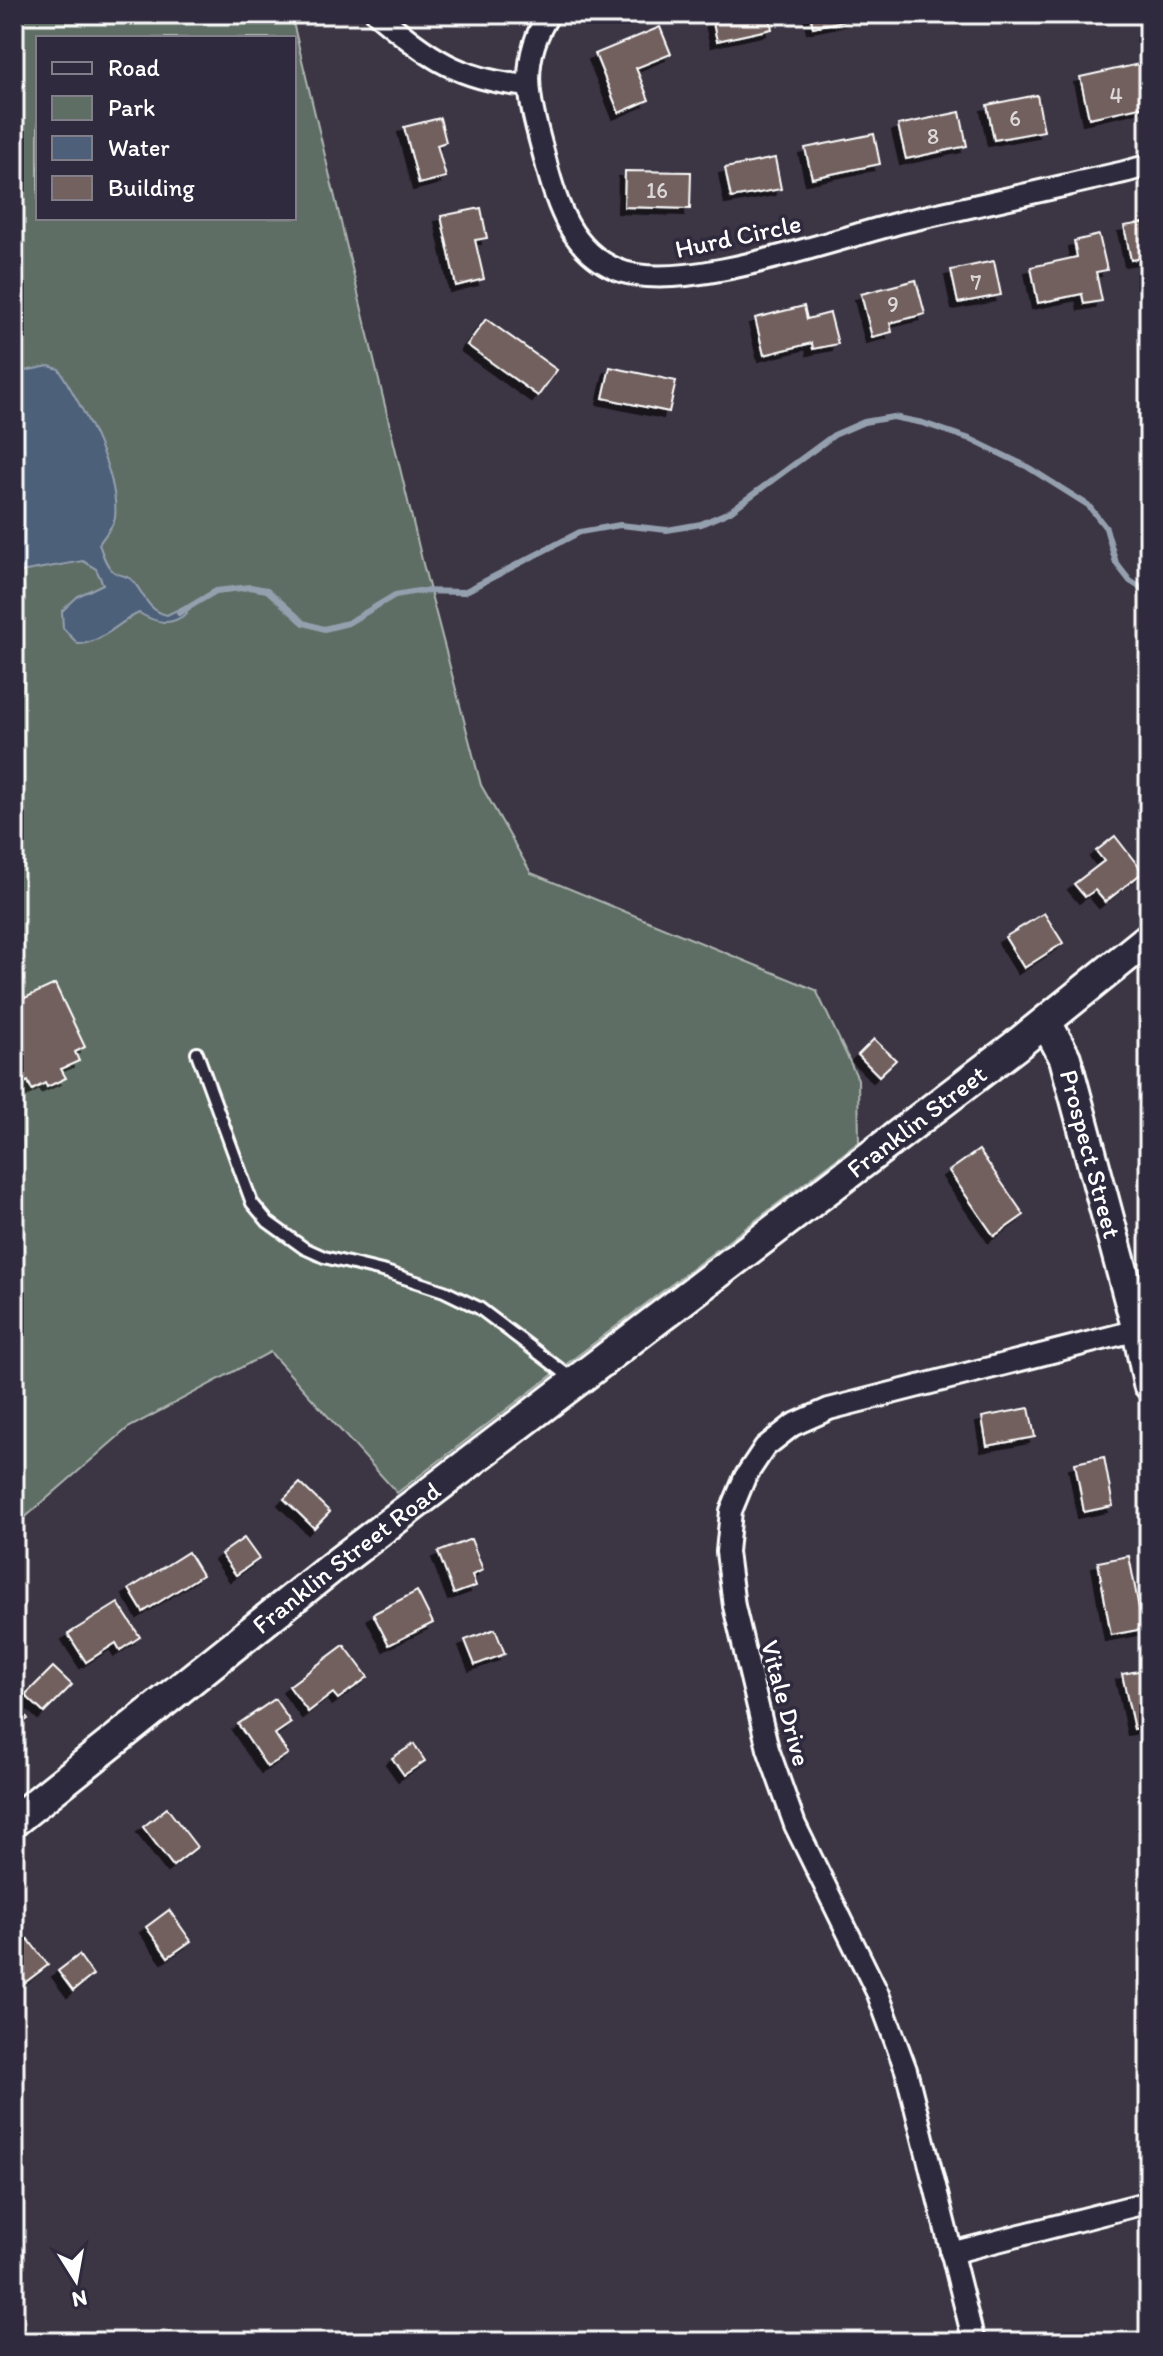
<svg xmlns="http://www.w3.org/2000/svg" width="1163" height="2356" font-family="Itim,sans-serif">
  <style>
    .green { fill: #5e6e65; stroke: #aeb6b2; stroke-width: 2; fill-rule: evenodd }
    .water { fill: #4e6079; stroke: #95a0af; stroke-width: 2 }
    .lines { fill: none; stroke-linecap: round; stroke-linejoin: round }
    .stream { stroke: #95a0af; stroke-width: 6 }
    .building { fill: #72615f; stroke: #fff; stroke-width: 2; filter: url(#shadow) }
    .lane-casing { stroke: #fff; stroke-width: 16 }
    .street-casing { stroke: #fff; stroke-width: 26 }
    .secondary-casing { stroke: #fff; stroke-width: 36 }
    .lane { stroke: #2f2a3d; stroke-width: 10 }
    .street { stroke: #2f2a3d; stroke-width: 20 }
    .secondary { stroke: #2f2a3d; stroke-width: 30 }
    .labels { text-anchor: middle; stroke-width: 7; stroke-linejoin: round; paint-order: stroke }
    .number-label { font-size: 22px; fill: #dcd8d7 }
    .street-label { font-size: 26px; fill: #fff; stroke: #2f2a3d }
  </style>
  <defs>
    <filter id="shadow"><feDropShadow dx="-6" dy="6" stdDeviation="0" flood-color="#0009"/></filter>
  </defs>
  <rect width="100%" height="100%" fill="#3c3544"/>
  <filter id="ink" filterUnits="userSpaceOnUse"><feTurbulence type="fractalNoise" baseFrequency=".0125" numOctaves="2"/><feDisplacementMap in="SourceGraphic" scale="16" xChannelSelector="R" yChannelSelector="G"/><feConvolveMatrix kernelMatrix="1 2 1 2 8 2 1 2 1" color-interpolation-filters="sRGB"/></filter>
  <g filter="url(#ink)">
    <!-- green -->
    <path class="green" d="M14,14H291L423,564L481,785L531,873L816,990L858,1079L859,1142L397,1493L270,1352L128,1428L14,1527ZM38,38H294V218H38Z"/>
    <!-- water -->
    <path class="water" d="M49,366L59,369C82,407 120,473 115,518C113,527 104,536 99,544C102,552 106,567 114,572C120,576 127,575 132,580C145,594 146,610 167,615L185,606L187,613C170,627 157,623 139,613C118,622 101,644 78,644L63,628L62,611L78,596L103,584L96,569L83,561L14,573V373Z"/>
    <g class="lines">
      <!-- stream -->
      <path class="stream" d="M179,613L216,591L250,587L267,590L304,623L324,629L348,623L395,595L418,591L464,592L580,532L620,525L667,530L701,524L729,512L834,435L864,422L893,417L923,423L970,439L1026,466L1088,505L1106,528L1116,563L1130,581L1149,593"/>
    </g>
    <!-- building -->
    <g class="building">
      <path d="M711,14H769L772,29L717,41Z"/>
      <path d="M810,14H864L865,17L813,27Z"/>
      <path d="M660,27L671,54L636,68L649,100L619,113L595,54Z"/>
      <path d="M1144,63L1149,85V105L1089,118L1080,77Z"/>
      <path d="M1037,95L1044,131L994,140L987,105Z"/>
      <path d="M960,112L967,146L906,159L898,125Z"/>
      <path d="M440,118L446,142L437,145L446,177L419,184L404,127Z"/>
      <path d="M874,134L880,164L812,178L805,148Z"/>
      <path d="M775,158L781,189L731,198L725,168Z"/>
      <path d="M625,171L691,172L690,209L624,207Z"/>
      <path d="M481,208L487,238L475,240L484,279L456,286L441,216Z"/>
      <path d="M1149,222V257L1131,260L1124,226Z"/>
      <path d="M1099,235L1107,270L1096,272L1102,301L1084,304L1082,294L1038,303L1031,267L1077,257L1074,241Z"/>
      <path d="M994,261L1001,295L958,303L951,270Z"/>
      <path d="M916,280L925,314L890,323L892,332L872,337L861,294Z"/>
      <path d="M804,306L807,319L830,313L838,344L813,349L812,343L764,355L755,318Z"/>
      <path d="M486,319L557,370L538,396L467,345Z"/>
      <path d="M610,367L676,381L669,412L603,398Z"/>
      <path d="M1115,836L1143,872L1105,902L1095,890L1085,897L1074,884L1104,861L1096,851Z"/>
      <path d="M1044,913L1063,943L1024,968L1005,937Z"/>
      <path d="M55,984L85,1047L75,1052L79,1061L61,1069L66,1078L47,1087L45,1083L32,1090L28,1081L14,1088V994L21,990L25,998Z"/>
      <path d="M874,1039L896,1060L879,1076L858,1055Z"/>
      <path d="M979,1150L1024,1215L994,1236L949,1171Z"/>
      <path d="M1029,1408L1035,1437L987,1446L982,1417Z"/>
      <path d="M1104,1457L1113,1506L1084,1512L1075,1463Z"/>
      <path d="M300,1483L330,1512L314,1528L284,1499Z"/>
      <path d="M244,1538L259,1559L236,1575L221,1554Z"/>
      <path d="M471,1539L483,1570L472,1575L476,1586L454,1594L438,1552Z"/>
      <path d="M188,1552L202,1575L143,1612L129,1589Z"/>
      <path d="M1129,1556L1143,1629L1111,1635L1098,1562Z"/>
      <path d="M417,1591L433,1623L389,1645L373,1614Z"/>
      <path d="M118,1603L140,1637L120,1650L116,1643L86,1662L68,1634Z"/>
      <path d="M495,1629L505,1654L475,1665L465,1640Z"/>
      <path d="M344,1645L368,1677L338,1699L333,1693L308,1712L289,1686Z"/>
      <path d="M53,1667L72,1685L44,1713L25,1695Z"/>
      <path d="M1149,1669V1726L1134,1729L1122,1674Z"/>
      <path d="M275,1699L291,1723L275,1734L288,1754L267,1767L238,1724Z"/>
      <path d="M15,1700L28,1719L14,1728V1701Z"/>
      <path d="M414,1744L425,1761L404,1775L392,1758Z"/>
      <path d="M167,1808L197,1847L173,1866L143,1827Z"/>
      <path d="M169,1910L191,1941L168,1957L146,1927Z"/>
      <path d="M28,1939L48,1965L14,1991V1950Z"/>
      <path d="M79,1955L93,1975L73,1991L58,1971Z"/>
    </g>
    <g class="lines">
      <!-- lane casing -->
      <g class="lane-casing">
        <path id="lane" d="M197,1053L252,1203L268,1222L304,1248L324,1257L386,1272L444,1291L479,1308L574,1380"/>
      </g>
      <!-- street casing -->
      <g class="street-casing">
        <g id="street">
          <path d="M377,14C430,58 458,80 529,86"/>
          <path d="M549,14C516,64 531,106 545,159C556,204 571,251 618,270C681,296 839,237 907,221C960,209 1014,197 1067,185C1094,178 1122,174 1149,165"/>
          <path d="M951,2253L1149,2202"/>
          <path d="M974,2342L906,2070L878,1994L795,1825L768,1749L734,1606L727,1552L731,1511L745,1477L765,1447L793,1425L829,1409L1138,1330"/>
        </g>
      </g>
      <!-- secondary casing -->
      <g class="secondary-casing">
        <g id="secondary">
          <path id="s1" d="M1046,1022L1065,1058L1138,1330L1149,1384"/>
          <path id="s2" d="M14,1821L331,1568L1014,1047L1149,938"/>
        </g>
      </g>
      <!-- lane -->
      <use href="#lane" class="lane"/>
      <!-- street -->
      <use href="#street" class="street"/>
      <!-- secondary -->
      <use href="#secondary" class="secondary"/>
    </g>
  </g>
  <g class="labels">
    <!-- number labels -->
    <g class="number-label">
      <text x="1116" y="103">4</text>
      <text x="1015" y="126">6</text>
      <text x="933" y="144">8</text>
      <text x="657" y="198">16</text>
      <text x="976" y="290">7</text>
      <text x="893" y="312">9</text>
    </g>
    <!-- street labels -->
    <g class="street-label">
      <text transform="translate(738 236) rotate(-12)" y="9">Hurd Circle</text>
      <text dy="9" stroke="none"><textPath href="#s2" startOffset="1142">Franklin Street</textPath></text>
      <text dy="9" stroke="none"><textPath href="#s1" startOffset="140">Prospect Street</textPath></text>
      <text dy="9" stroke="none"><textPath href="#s2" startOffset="424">Franklin Street Road</textPath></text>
      <text transform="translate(786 1703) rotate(75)" y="9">Vitale Drive</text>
    </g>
  </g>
  <!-- margin -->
  <rect width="1163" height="2356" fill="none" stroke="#2f2a3d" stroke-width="48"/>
  <rect x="24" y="24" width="1115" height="2308" fill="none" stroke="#fff" stroke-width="3" filter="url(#ink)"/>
  <!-- legend -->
  <rect x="36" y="36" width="260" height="184" fill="#2f2a3d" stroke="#827f8b" stroke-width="2"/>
  <rect x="52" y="62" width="40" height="12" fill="#2f2a3d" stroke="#827f8b" stroke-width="2"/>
  <text x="108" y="76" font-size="24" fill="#ffffff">Road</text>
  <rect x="52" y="96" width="40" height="24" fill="#5e6e65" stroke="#827f8b" stroke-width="2"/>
  <text x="108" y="116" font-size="24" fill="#ffffff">Park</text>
  <rect x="52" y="136" width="40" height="24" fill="#4e6079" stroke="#827f8b" stroke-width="2"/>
  <text x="108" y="156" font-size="24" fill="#ffffff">Water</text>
  <rect x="52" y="176" width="40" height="24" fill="#72615f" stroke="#827f8b" stroke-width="2"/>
  <text x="108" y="196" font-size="24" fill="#ffffff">Building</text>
  <!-- north arrow -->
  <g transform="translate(76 2280) rotate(169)" stroke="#2f2a3d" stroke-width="6" paint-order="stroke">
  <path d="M0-6L14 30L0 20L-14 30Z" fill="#ffffff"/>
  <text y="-12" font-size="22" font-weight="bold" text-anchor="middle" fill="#ffffff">N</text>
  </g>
</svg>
